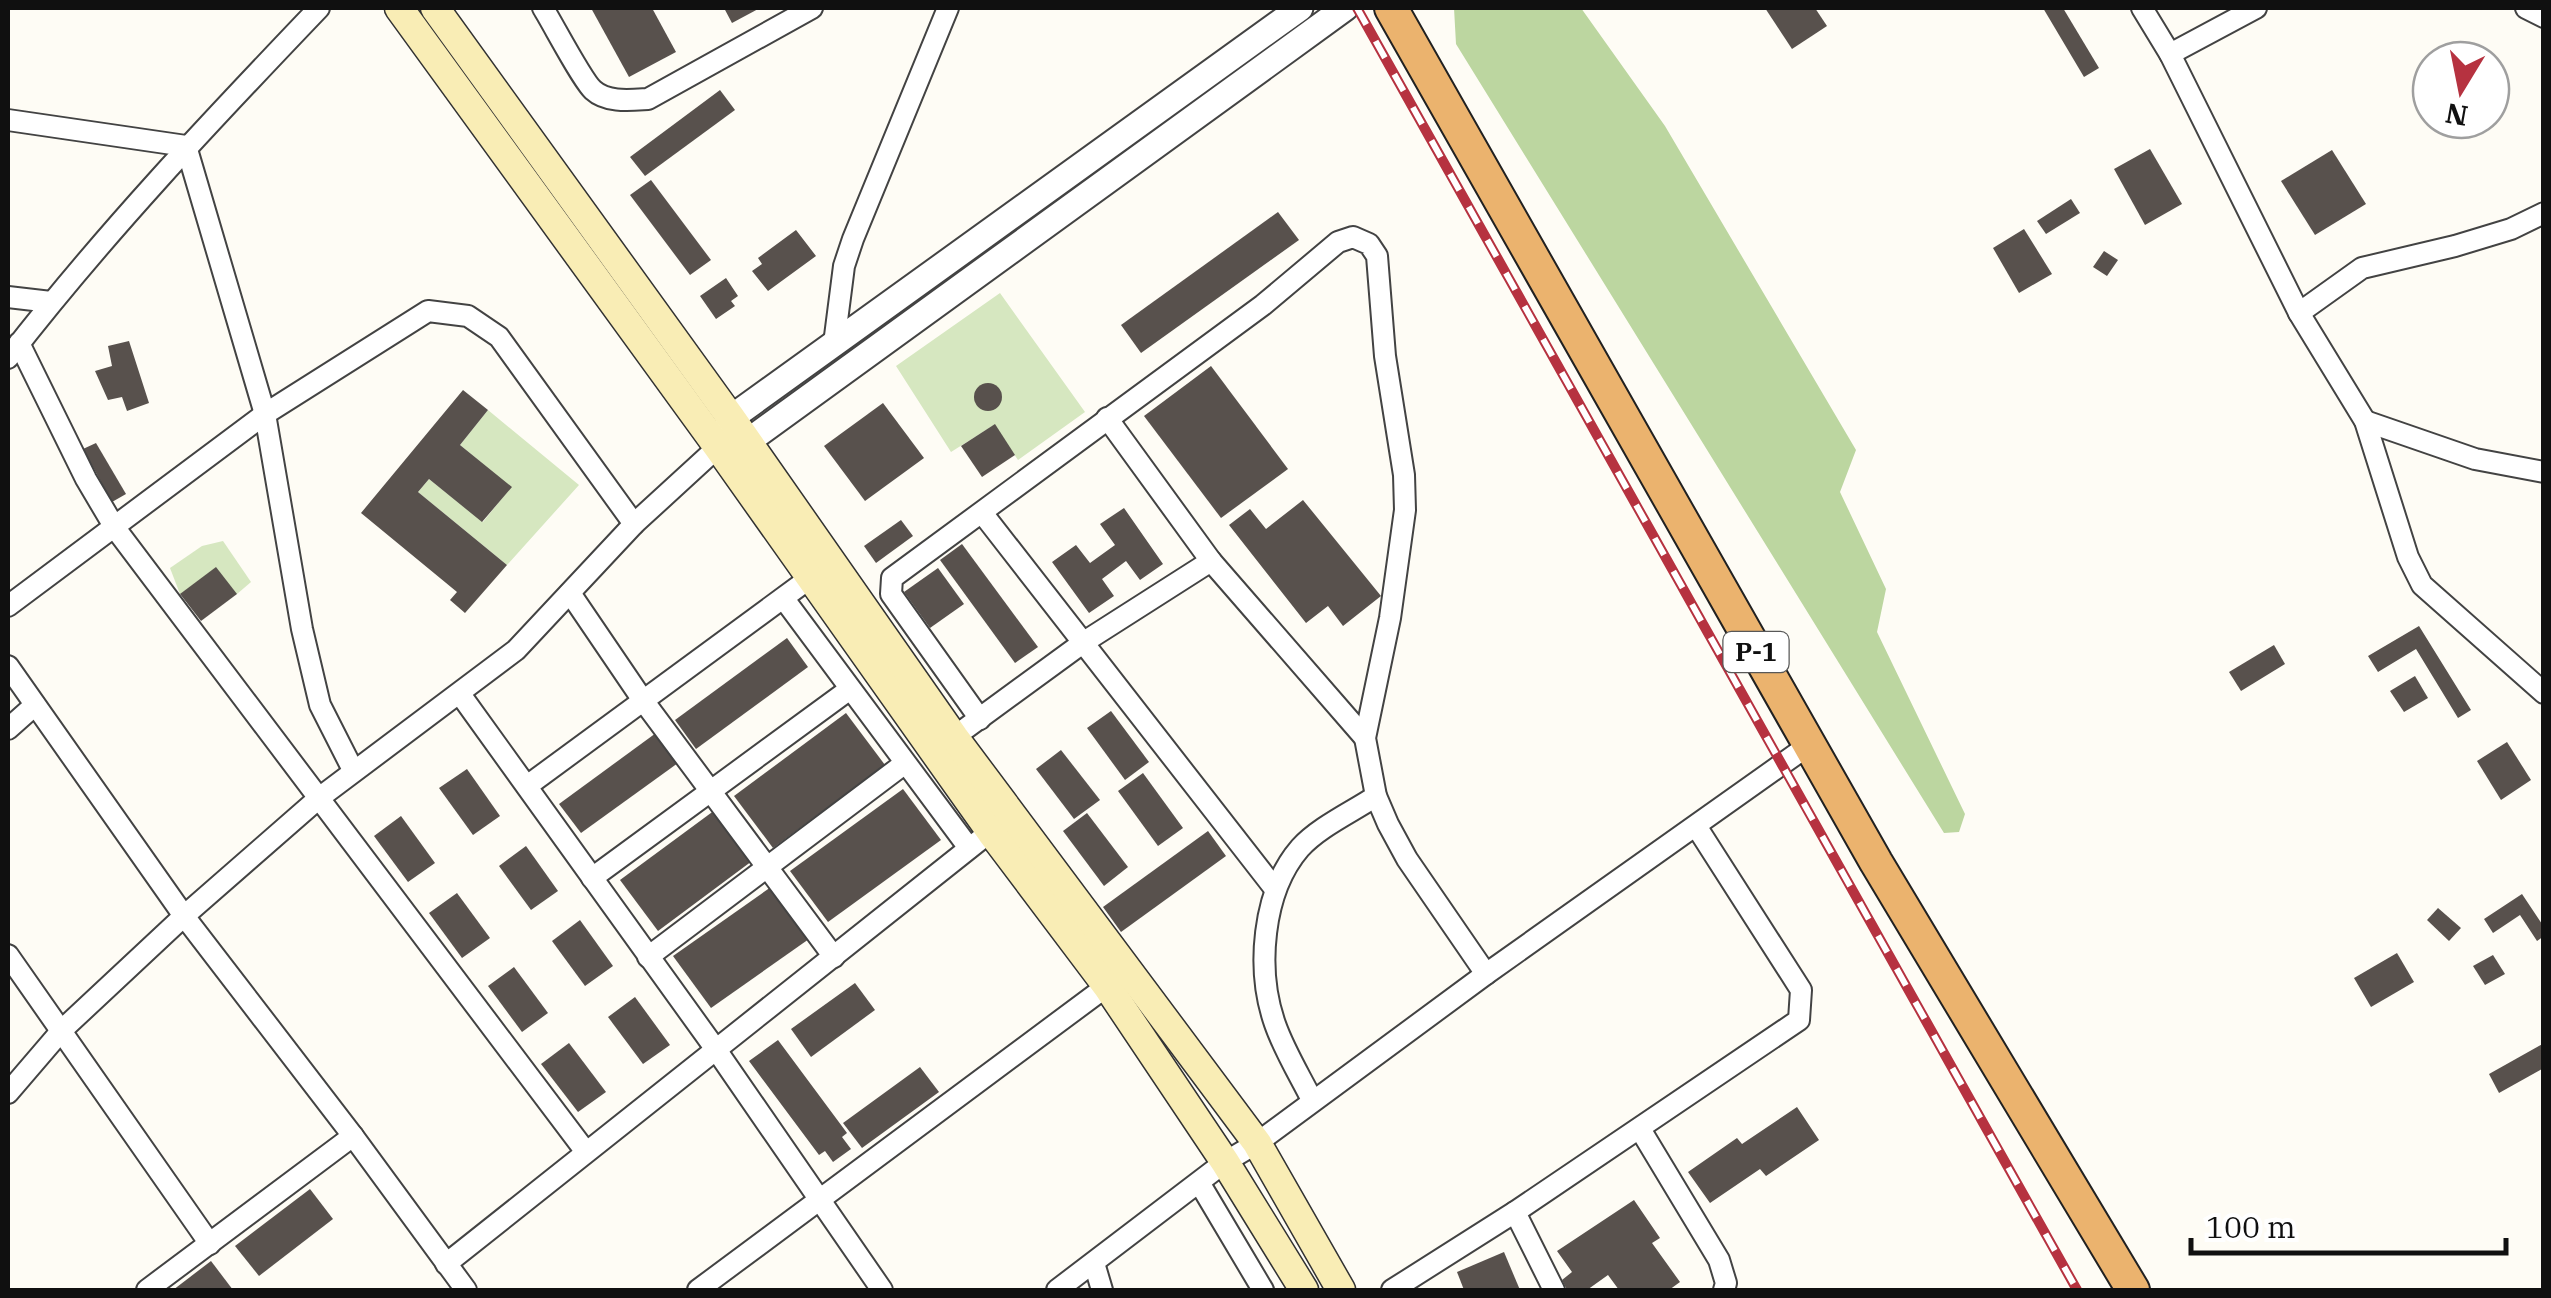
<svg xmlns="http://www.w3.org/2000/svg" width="2551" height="1298" font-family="'IBM Plex Serif',serif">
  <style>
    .green { fill: #d6e7c0 }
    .forest { fill: #bcd6a0 }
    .building { fill: #58514d }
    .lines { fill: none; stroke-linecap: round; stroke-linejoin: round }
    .minor-casing { stroke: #434343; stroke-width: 24 }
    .tertiary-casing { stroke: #434343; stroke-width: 29 }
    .secondary-casing { stroke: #323232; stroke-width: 31 }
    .trunk-casing { stroke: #212121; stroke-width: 36 }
    .minor { stroke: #fff; stroke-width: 20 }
    .tertiary { stroke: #fff; stroke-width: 25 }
    .secondary { stroke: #f9edb5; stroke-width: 28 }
    .trunk { stroke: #ebb36e; stroke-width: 32 }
    .rail-casing { stroke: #b63240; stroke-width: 10 }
    .rail { stroke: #fff; stroke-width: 6; stroke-dasharray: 19; stroke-linecap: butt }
    .labels { text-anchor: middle; stroke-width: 10; stroke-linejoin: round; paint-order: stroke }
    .shield { fill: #fff; stroke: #585858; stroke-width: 2.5 }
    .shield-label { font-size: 25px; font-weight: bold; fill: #101010 }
  </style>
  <rect width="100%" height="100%" fill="#fefcf5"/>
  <!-- green -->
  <g class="green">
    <path d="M1000,293L1085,412L1018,460L994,425L951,452L896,366Z"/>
    <path d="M488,410L579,485L507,565L418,492L429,479L483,522L511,487L460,445Z"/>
    <path d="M223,541L251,582L237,594H180L170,568L202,546Z"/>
  </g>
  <!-- forest -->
  <path class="forest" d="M1454,8H1581L1665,126L1856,450L1840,492L1886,589L1877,632L1965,814L1959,832L1944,833L1456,44Z"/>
  <!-- building -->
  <g class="building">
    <path d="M591,8H652L676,52L629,77Z"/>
    <path d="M724,8H760L732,23Z"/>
    <path d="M1765,8H1815L1827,26L1792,49Z"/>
    <path d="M2043,8H2063L2099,68L2084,77Z"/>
    <path d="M720,90L735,110L645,176L630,157Z"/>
    <path d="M2150,149L2182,204L2145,225L2114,169Z"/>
    <path d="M2332,150L2366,204L2315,235L2281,181Z"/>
    <path d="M651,180L711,260L690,275L630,195Z"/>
    <path d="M2071,199L2080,213L2046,234L2037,221Z"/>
    <path d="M1278,212L1299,240L1141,353L1121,325Z"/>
    <path d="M2024,229L2052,274L2019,293L1993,248Z"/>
    <path d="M796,230L816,256L768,291L752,271L762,264L758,258Z"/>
    <path d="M2104,251L2118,260L2107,276L2093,267Z"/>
    <path d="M726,278L738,296L731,301L735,306L716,319L700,296Z"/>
    <path d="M129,341L149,403L127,411L122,397L108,400L95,371L112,366L108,346Z"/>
    <path d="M1211,366L1288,469L1221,518L1144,416Z"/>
    <circle cx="988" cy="397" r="14"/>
    <path d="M463,390L488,410L460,445L512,487L482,522L429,479L418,492L507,565L465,613L450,600L457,592L361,513Z"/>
    <path d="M883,403L924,458L865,501L824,446Z"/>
    <path d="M995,424L1015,455L982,477L961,446Z"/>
    <path d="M96,443L126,494L112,502L83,449Z"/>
    <path d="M1303,500L1381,596L1343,626L1328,606L1306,623L1229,525L1250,509L1266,529Z"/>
    <path d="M1124,508L1163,564L1140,580L1126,561L1102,579L1114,596L1089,613L1052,562L1076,545L1090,563L1115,545L1100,524Z"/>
    <path d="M901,520L913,536L876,563L864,546Z"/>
    <path d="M962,544L1038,647L1015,663L940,560Z"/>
    <path d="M216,567L237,594L201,621L180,594Z"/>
    <path d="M938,568L964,604L930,628L904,592Z"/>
    <path d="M2419,626L2471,710L2458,718L2416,649L2378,672L2368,656Z"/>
    <path d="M787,638L808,667L696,749L675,720Z"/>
    <path d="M2274,645L2285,664L2241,691L2229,672Z"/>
    <path d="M2415,676L2428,698L2404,712L2390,691Z"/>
    <path d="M1111,711L1149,762L1125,780L1087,728Z"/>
    <path d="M846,713L885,765L773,848L734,796Z"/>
    <path d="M656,733L678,763L581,833L559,804Z"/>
    <path d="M2507,742L2531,780L2501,800L2477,761Z"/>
    <path d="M1061,750L1100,800L1074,819L1036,769Z"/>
    <path d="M467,769L500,816L473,835L439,788Z"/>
    <path d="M1143,773L1183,828L1158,846L1118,791Z"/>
    <path d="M903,789L941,840L828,922L790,871Z"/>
    <path d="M715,810L752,861L658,931L620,880Z"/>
    <path d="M1087,813L1128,867L1104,886L1063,831Z"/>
    <path d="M401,816L435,863L408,882L374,836Z"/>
    <path d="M1208,831L1226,856L1121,932L1103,907Z"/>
    <path d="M526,846L558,891L531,910L499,866Z"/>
    <path d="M771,887L809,939L711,1008L673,956Z"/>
    <path d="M457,893L490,938L462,958L429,913Z"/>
    <path d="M2522,894L2544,927V936L2537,941L2520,915L2493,933L2484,919Z"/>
    <path d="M2438,908L2461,928L2449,941L2427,920Z"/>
    <path d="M580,920L613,966L585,986L552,941Z"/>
    <path d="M2397,953L2414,982L2371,1007L2354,978Z"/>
    <path d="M2493,955L2505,974L2485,985L2473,966Z"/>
    <path d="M514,967L548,1013L522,1032L488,986Z"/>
    <path d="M855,983L875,1010L811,1057L791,1029Z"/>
    <path d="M635,997L670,1045L643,1064L608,1017Z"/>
    <path d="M778,1040L847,1133L842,1137L851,1149L833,1162L825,1151L819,1155L749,1061Z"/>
    <path d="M569,1043L606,1092L578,1112L541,1064Z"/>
    <path d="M2544,1043V1068L2499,1093L2489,1074Z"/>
    <path d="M920,1067L939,1092L862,1148L843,1123Z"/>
    <path d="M1797,1107L1819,1140L1766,1176L1760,1169L1710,1203L1688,1172L1737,1138L1742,1144Z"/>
    <path d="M310,1189L333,1219L259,1276L235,1246Z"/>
    <path d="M1634,1200L1660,1238L1652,1243L1680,1282L1669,1290H1619L1608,1275L1587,1290H1567L1562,1280L1572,1272L1557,1251Z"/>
    <path d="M1504,1252L1520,1290H1464L1457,1272Z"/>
    <path d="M211,1261L233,1290H173Z"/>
  </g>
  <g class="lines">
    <!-- minor casing -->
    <g class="minor-casing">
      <g id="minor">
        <path d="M543,8C553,24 582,80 593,90C607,103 631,100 648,99L812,8"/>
        <path d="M2142,8L2170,54L2299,313L2365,421L2408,557L2422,585L2544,693"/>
        <path d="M2526,8L2544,17"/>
        <path d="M2170,54L2256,8"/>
        <path d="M8,120L186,146L265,414L302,629L320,705L353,770"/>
        <path d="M8,297L51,302"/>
        <path d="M2299,313L2362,268L2455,246L2511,229L2544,213"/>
        <path d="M19,343L86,479L115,528L586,1152"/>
        <path d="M834,344L844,266L853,239L948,8"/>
        <path d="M8,358C104,234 211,121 319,8"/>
        <path d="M1107,418L1211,561L1365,738"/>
        <path d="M2365,421L2475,459L2544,472"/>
        <path d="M983,514L1275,889"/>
        <path d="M570,593L642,699L834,957"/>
        <path d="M784,599L969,848"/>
        <path d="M8,606L265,414L428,311L468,316L499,337L634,524"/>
        <path d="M8,666L184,916L353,1136L466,1290"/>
        <path d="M460,694L717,1051L882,1290"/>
        <path d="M980,719L891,594L892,578L1263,305L1338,242L1353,237L1369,244L1377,256L1385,356L1404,475L1405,510L1390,618L1365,738L1376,796L1388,824L1407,859L1486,974"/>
        <path d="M8,729L35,705"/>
        <path d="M954,737L1084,642L1211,561"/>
        <path d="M527,786L810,578"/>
        <path d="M592,878L850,689"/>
        <path d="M8,955L210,1244"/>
        <path d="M648,957L904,764"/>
        <path d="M8,1093L62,1030L184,916L319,798L516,650L634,524L718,447"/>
        <path d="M1312,1100C1300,1076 1284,1050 1275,1024C1256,970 1262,892 1300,848C1319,827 1352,812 1376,796"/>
        <path d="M1640,1129L1719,1260L1726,1283L1724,1290"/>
        <path d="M1200,1184L1263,1290"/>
        <path d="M1515,1212L1799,1020L1801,990L1696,826"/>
        <path d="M1094,1263L1102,1290"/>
        <path d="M446,1264L1000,824"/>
        <path d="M147,1290L353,1136"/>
        <path d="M698,1290L1107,986"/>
        <path d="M1057,1290L1225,1162L1257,1143L1486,974L1809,745"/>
        <path d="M1392,1290L1515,1212L1554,1290"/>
      </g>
    </g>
    <!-- tertiary casing -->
    <g class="tertiary-casing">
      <g id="tertiary">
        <path d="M724,433L731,418L1300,8"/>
        <path d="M728,445L747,442L1345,8"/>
      </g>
    </g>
    <!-- secondary casing -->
    <g class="secondary-casing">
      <g id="secondary">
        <path d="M399,8L718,447L991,832L1107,986L1225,1162L1304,1290"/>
        <path d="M435,8L731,418L954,737L1257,1143L1341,1290"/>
      </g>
    </g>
    <!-- trunk casing -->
    <g class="trunk-casing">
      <path id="trunk" d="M1391,8L1876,862L2133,1290"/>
    </g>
    <!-- minor -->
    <use href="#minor" class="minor"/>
    <!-- tertiary -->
    <use href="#tertiary" class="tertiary"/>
    <!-- secondary -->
    <use href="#secondary" class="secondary"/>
    <!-- trunk -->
    <use href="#trunk" class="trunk"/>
    <!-- rail casing -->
    <g class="rail-casing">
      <path id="rail" d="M1357,8L2077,1290"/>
    </g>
    <!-- rail -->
    <use href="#rail" class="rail"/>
  </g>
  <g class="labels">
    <!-- shield labels -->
    <rect class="shield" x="1723.5" y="632" width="65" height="40" rx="8"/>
    <g class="shield-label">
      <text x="1756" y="661">P-1</text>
    </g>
  </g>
  <!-- border -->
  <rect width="2551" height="1298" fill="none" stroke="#101010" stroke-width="20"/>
  <!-- north arrow -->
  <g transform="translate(2461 90) rotate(190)"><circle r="48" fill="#ffffff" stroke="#9f9f9f" stroke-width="2.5"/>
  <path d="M0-8L18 38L0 25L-18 38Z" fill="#b63240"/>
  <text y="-15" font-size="28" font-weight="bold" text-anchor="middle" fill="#101010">N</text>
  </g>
  <!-- scale -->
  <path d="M2191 1238v15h315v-15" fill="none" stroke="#101010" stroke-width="5"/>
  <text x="2206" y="1238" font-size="30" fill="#101010" stroke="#ffffff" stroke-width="8" paint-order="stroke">100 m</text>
</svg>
